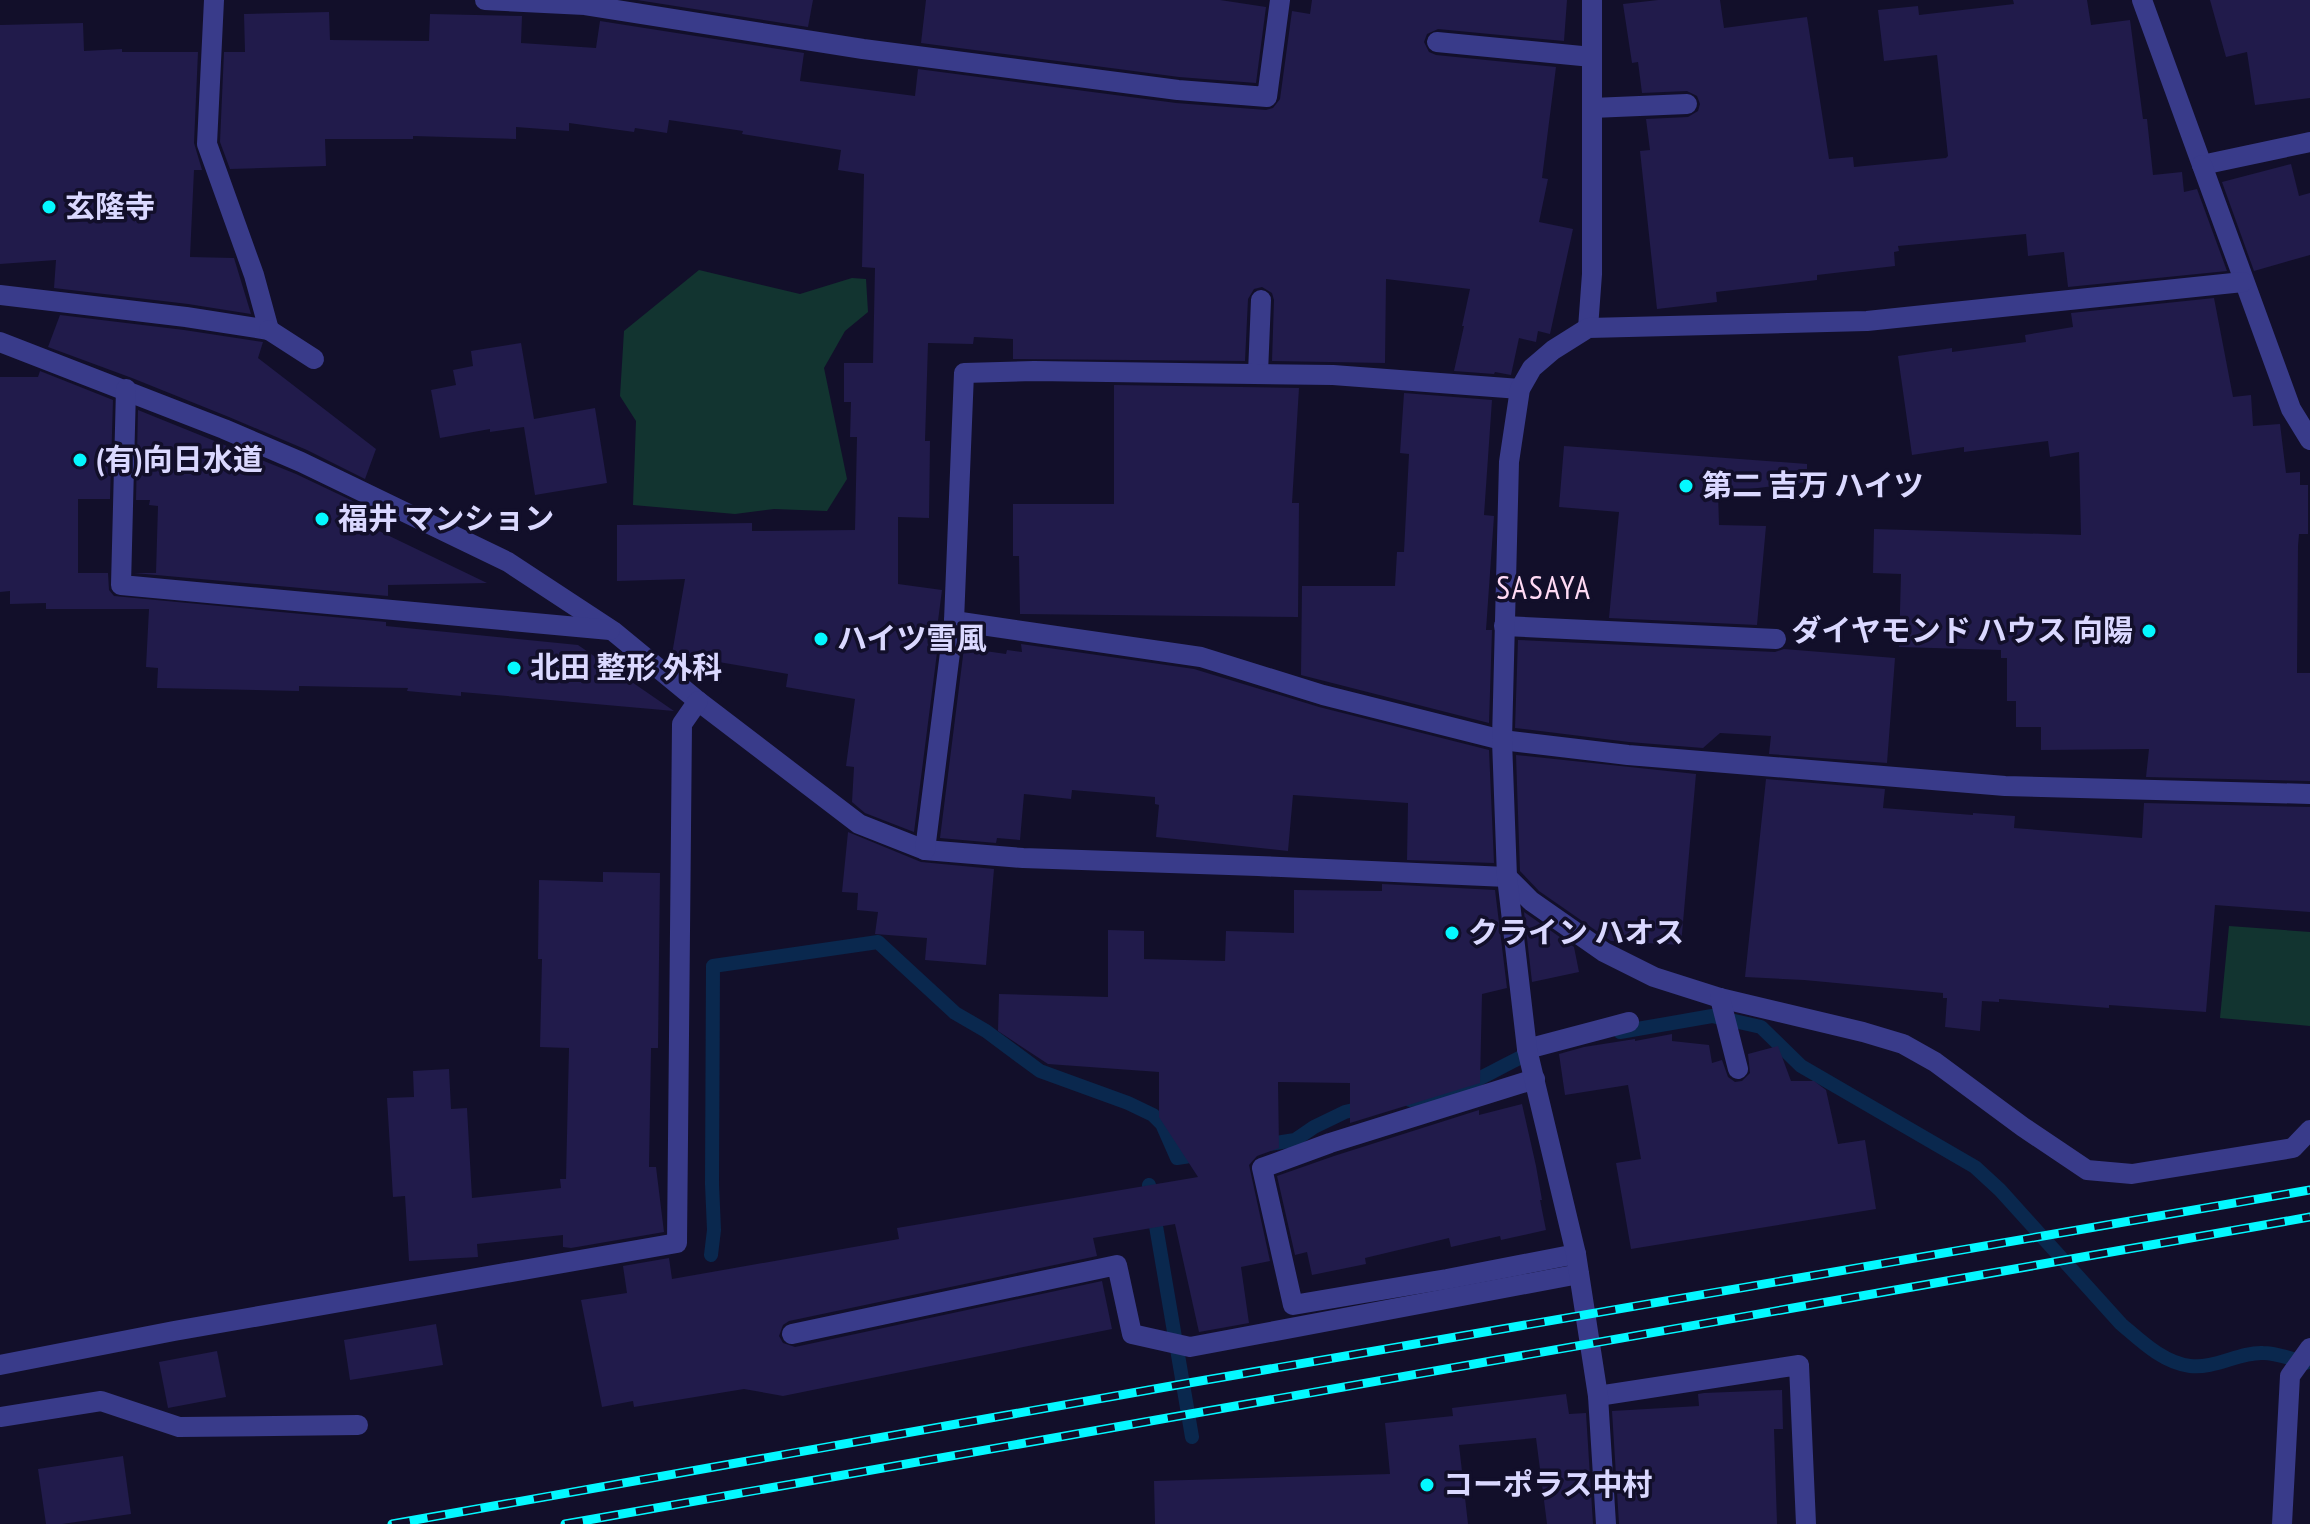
<svg xmlns="http://www.w3.org/2000/svg" width="2310" height="1524" font-family="'PT Sans Narrow','Noto Sans JP',sans-serif">
  <style>
    .green { fill: #123430 }
    .lines { fill: none; stroke-linecap: round; stroke-linejoin: round }
    .stream { stroke: #0a284e; stroke-width: 14 }
    .building { fill: #211b4b }
    .service { stroke: #393b8a; stroke-width: 20 }
    .minor { stroke: #393b8a; stroke-width: 20 }
    .rail-casing { stroke: #04f8ff; stroke-width: 9 }
    .rail { stroke: #120f2a; stroke-width: 6; stroke-dasharray: 18; stroke-linecap: butt }
    .poi-dot { fill: #04f8ff; stroke: #120f2a; stroke-width: 3 }
    .labels { text-anchor: middle; stroke-width: 7; stroke-linejoin: round; paint-order: stroke }
    .poi-label { font-size: 30px; font-weight: bold; fill: #dad8ff; stroke: #120f2a; text-anchor: start }
    .neighbourhood-label { font-size: 32px; letter-spacing: 2px; fill: #ffdaf4; stroke: #120f2a }
  </style>
  <rect width="100%" height="100%" fill="#120f2a"/>
  <!-- green -->
  <g class="green">
    <path d="M699,270L800,294L852,278L866,279L868,312L845,331L824,368L847,479L827,511L774,509L735,514L633,505L636,421L620,396L624,331Z"/>
    <path d="M2229,926L2310,932V1026L2220,1018Z"/>
  </g>
  <g class="lines">
    <!-- stream -->
    <g class="stream">
      <path d="M1620,1032L1712,1016L1761,1027L1801,1066L1975,1167L2000,1190L2121,1324C2140,1340 2163,1363 2190,1366C2215,1369 2239,1352 2263,1353C2277,1353 2292,1359 2306,1363"/>
      <path d="M1410,1100C1459,1096 1491,1070 1534,1051"/>
      <path d="M1263,1145L1295,1140L1314,1127L1345,1112L1366,1107"/>
      <path d="M1149,1185L1192,1437"/>
      <path d="M711,1255L714,1230L712,1184L713,966L878,942L955,1013L986,1031L1040,1071L1128,1103L1153,1115L1162,1124L1177,1158L1203,1154"/>
    </g>
  </g>
  <!-- building -->
  <g class="building">
    <path d="M637,0H813L808,27Z"/>
    <path d="M926,0H1220L1266,7L1256,83L1179,77L921,43Z"/>
    <path d="M1312,0H1567L1564,41L1438,29L1427,34L1424,42L1429,52L1436,55L1556,67L1542,178L1548,179L1539,222L1573,229L1550,334L1538,331L1536,342L1519,338L1511,375L1495,372L1494,374L1454,371L1464,326H1462L1470,289L1386,279L1385,363L1272,361L1274,300L1272,293L1262,287L1254,289L1248,299L1245,361L1013,359V339L974,337L973,344L928,343L925,441H930L929,518L898,517V584L942,590L935,644L938,645L914,832L865,813L852,802L854,767L846,766L855,699L786,687L788,674L672,654L685,579L617,581V525L752,523V531L855,530L857,437H850L851,402H844V363H873L875,268L862,267L864,174L838,170L841,150L742,134L743,131L669,120L667,133L635,128L634,132L569,123V131L516,127V139L413,136V139H325L326,166L230,169L220,142L224,52H245L244,14L329,12L330,40L429,41L430,14L522,16L521,43L596,48L600,21L804,53L800,81L915,96L918,69L1176,103L1266,110L1273,108L1280,99L1292,11L1310,14Z"/>
    <path d="M1658,0H1720L1724,28L1807,17L1829,159L1853,157L1854,167L1946,158L1948,156L1937,55L1884,61L1878,10L1918,6L1919,15L2014,4L2013,0H2087L2091,25L2130,20L2143,119H2147L2153,175L2182,172L2184,192L2197,189L2227,271L2068,287L2064,252L2028,256L2026,234L1898,246L1899,251L1894,252L1895,266L1817,275V280L1716,292L1717,302L1657,309L1640,151L1650,150L1646,119L1688,117L1698,111L1700,104L1697,96L1687,91L1642,93L1638,62L1632,63L1623,4Z"/>
    <path d="M2210,0H2310V98L2255,105L2247,52L2226,57Z"/>
    <path d="M83,23L84,51L122,49V52H198L194,143L202,170H194L190,257L234,258L251,314L188,304L54,288L56,260L0,264V25Z"/>
    <path d="M2291,164L2299,196L2310,193V255L2254,271L2222,182Z"/>
    <path d="M2214,298L2233,397L2251,395L2253,426L2280,424L2286,473L2300,472V485H2308V534H2299L2298,546L2297,673H2310V781L2146,777L2149,749L2041,750V727H2016V701H2007V658H2001V650L1899,647L1901,574L1873,573L1874,529L2081,535L2079,452L2050,457L2048,441L1964,452V447L1912,455L1898,356L1952,348V352L2026,342L2025,335L2073,327L2071,313Z"/>
    <path d="M60,315L184,330L263,342L258,358L376,449L365,479L307,450L229,417L132,378L48,347Z"/>
    <path d="M521,343L534,419L595,408L607,483L535,495L524,427L490,432V429L440,438L431,390L456,385L453,370L473,366L471,351Z"/>
    <path d="M40,371L113,400L110,499H78V573H108L109,590L114,596L386,622V626L578,645L674,711L461,692V696L407,691L408,688L299,686V691L157,688L158,668L146,667L149,609H46V603L10,604V591L0,592V377H38Z"/>
    <path d="M1114,385L1299,388L1292,503H1299L1298,617L1020,614L1019,556H1013V504H1114Z"/>
    <path d="M1404,393L1492,400L1484,515L1494,516L1486,630H1492L1489,723L1301,675L1302,586H1395L1397,552H1404L1409,454L1400,453Z"/>
    <path d="M138,410L296,474L357,503L352,518L487,583L388,585V596L134,573H156L158,506L149,505L150,500H136Z"/>
    <path d="M1564,446L1807,464V482L1718,493L1719,525L1766,526L1757,625L1609,618L1619,512L1559,507Z"/>
    <path d="M1518,640L1775,652L1784,649L1895,658L1887,763L1769,754L1771,736L1720,733L1703,748L1629,742L1515,728Z"/>
    <path d="M1021,644L1194,669L1319,707L1489,750L1494,863L1407,860L1408,803L1293,795L1288,851L1156,837L1159,805L1155,804V797L1072,790L1071,799L1024,794L1020,840L997,838L996,843L940,838L964,648L1006,654L1007,650L1022,652Z"/>
    <path d="M1516,755L1696,774L1681,945L1611,941L1539,891L1520,871Z"/>
    <path d="M1766,779L1885,789L1883,808L1973,815V813L2015,816L2014,828L2142,838L2144,803L2310,807V912L2215,905L2206,1012L2109,1005V1008L1999,999V1002L1982,1001L1980,1031L1945,1027L1947,998H1943V993L1804,980L1745,977Z"/>
    <path d="M848,832L921,862L994,869L986,965L925,960L927,938L875,934L878,912L857,910L858,893L842,892Z"/>
    <path d="M603,872L660,873L658,1048H651L649,1167H656L664,1232L571,1248L563,1247V1235L477,1244L478,1257L409,1261L405,1196L393,1197L387,1098L414,1097L413,1071L449,1069L451,1109L467,1108L472,1198L561,1188L560,1179H566L569,1048L540,1047L542,959H538L539,880L603,882Z"/>
    <path d="M1382,884L1495,890L1507,988L1482,994L1480,1083L1350,1123V1083L1278,1082L1279,1148L1257,1156L1249,1165L1270,1261L1241,1267L1249,1323L1199,1332L1175,1224L1093,1238L1097,1256L789,1321L783,1325L779,1336L783,1343L795,1347L1102,1281L1112,1329L783,1396L744,1389L634,1407L633,1401L602,1407L581,1300L627,1293L623,1266L669,1258L672,1279L899,1239L897,1228L1198,1177L1159,1117V1072L1048,1064L998,1031L999,994L1108,997V930L1144,931V959L1225,961L1226,931L1294,933V890L1382,891Z"/>
    <path d="M1524,912L1574,947L1579,972L1532,982Z"/>
    <path d="M1672,1034V1041L1709,1045L1712,1063L1722,1060L1728,1077L1735,1082L1742,1081L1750,1073L1748,1054L1778,1046L1791,1081H1814L1826,1090L1838,1144L1865,1140L1876,1209L1631,1249L1616,1163L1641,1159L1628,1085L1565,1095L1559,1054L1584,1047L1635,1039V1041Z"/>
    <path d="M1522,1104L1536,1166L1542,1200H1540L1546,1230L1501,1240L1500,1236L1451,1247L1449,1238L1365,1258L1366,1264L1312,1275L1307,1252L1295,1255L1277,1176L1334,1156L1479,1110V1115Z"/>
    <path d="M436,1324L443,1365L350,1380L344,1340Z"/>
    <path d="M217,1351L226,1397L168,1408L159,1362Z"/>
    <path d="M1782,1390L1783,1429H1774L1777,1524H1619L1612,1411L1699,1406L1698,1394L1704,1393Z"/>
    <path d="M1566,1394L1569,1414L1586,1413L1593,1524H1547L1536,1438L1459,1445L1468,1524H1155L1154,1481L1390,1474L1385,1423L1453,1416L1452,1408Z"/>
    <path d="M123,1456L131,1514L62,1524H46L38,1469Z"/>
  </g>
  <g class="lines">
    <!-- service -->
    <g class="service">
      <path d="M1437,42L1592,57"/>
      <path d="M1592,108L1687,104"/>
      <path d="M1258,373L1261,300"/>
      <path d="M954,621L1201,657L1323,695L1502,740"/>
      <path d="M1504,626L1776,639"/>
      <path d="M792,1334L1117,1265L1132,1334L1190,1347L1579,1274"/>
      <path d="M0,1417L101,1401L179,1427L358,1425"/>
    </g>
    <!-- minor -->
    <g class="minor">
      <path d="M485,0L585,5L863,49L1178,90L1267,97L1280,0"/>
      <path d="M2142,0L2202,165L2310,142"/>
      <path d="M2202,165L2291,409L2310,440"/>
      <path d="M0,295L186,317L269,330L254,275L207,144L214,0"/>
      <path d="M1588,328L1592,274V0"/>
      <path d="M269,330L314,359"/>
      <path d="M0,342L224,429L301,462L508,562L613,631L698,701L859,824L925,850L1023,858L1258,866L1507,877L1531,901L1604,952L1654,977L1720,998L1863,1032L1903,1044L1935,1062L2023,1127L2087,1170L2132,1174L2293,1148L2310,1130"/>
      <path d="M126,389L121,585L610,630"/>
      <path d="M1502,740L1628,755L2005,786L2310,794"/>
      <path d="M925,850L954,621L964,373L1034,371L1333,375L1520,389"/>
      <path d="M1720,998L1738,1069"/>
      <path d="M1527,1049L1629,1022"/>
      <path d="M1535,1079L1330,1143L1262,1168L1293,1305L1447,1279L1576,1254"/>
      <path d="M0,1365L174,1331L677,1243L682,724L698,701"/>
      <path d="M1598,1396L1799,1365L1806,1524"/>
      <path d="M1606,1524L1598,1396L1576,1254L1527,1049L1507,877L1502,740L1509,462L1520,389L1532,368L1553,350L1588,328L1867,321L2243,282"/>
      <path d="M2282,1524L2290,1376L2310,1348"/>
    </g>
    <!-- rail casing -->
    <g class="rail-casing">
      <g id="rail">
        <path d="M392,1524L1177,1385L2310,1190"/>
        <path d="M565,1524L2310,1217"/>
      </g>
    </g>
    <!-- rail -->
    <use href="#rail" class="rail"/>
  </g>
  <!-- markers -->
  <g class="poi-dot">
    <circle cx="49" cy="207" r="8"/>
    <circle cx="80" cy="460" r="8"/>
    <circle cx="1686" cy="486" r="8"/>
    <circle cx="322" cy="519" r="8"/>
    <circle cx="2149" cy="631" r="8"/>
    <circle cx="821" cy="639" r="8"/>
    <circle cx="514" cy="668" r="8"/>
    <circle cx="1452" cy="933" r="8"/>
    <circle cx="1427" cy="1485" r="8"/>
  </g>
  <g class="labels">
    <!-- poi labels -->
    <g class="poi-label">
      <text x="65" y="217">玄隆寺</text>
      <text x="96" y="470">(有)向日水道</text>
      <text x="1702" y="496">第二 吉万 ハイツ</text>
      <text x="338" y="529">福井 マンション</text>
      <text x="2133" y="641" text-anchor="end">ダイヤモンド ハウス 向陽</text>
      <text x="837" y="649">ハイツ雪風</text>
      <text x="530" y="678">北田 整形 外科</text>
      <text x="1468" y="943">クライン ハオス</text>
      <text x="1443" y="1495">コーポラス中村</text>
    </g>
    <!-- neighbourhood labels -->
    <g class="neighbourhood-label">
      <text x="1544" y="599">SASAYA</text>
    </g>
  </g>
</svg>
